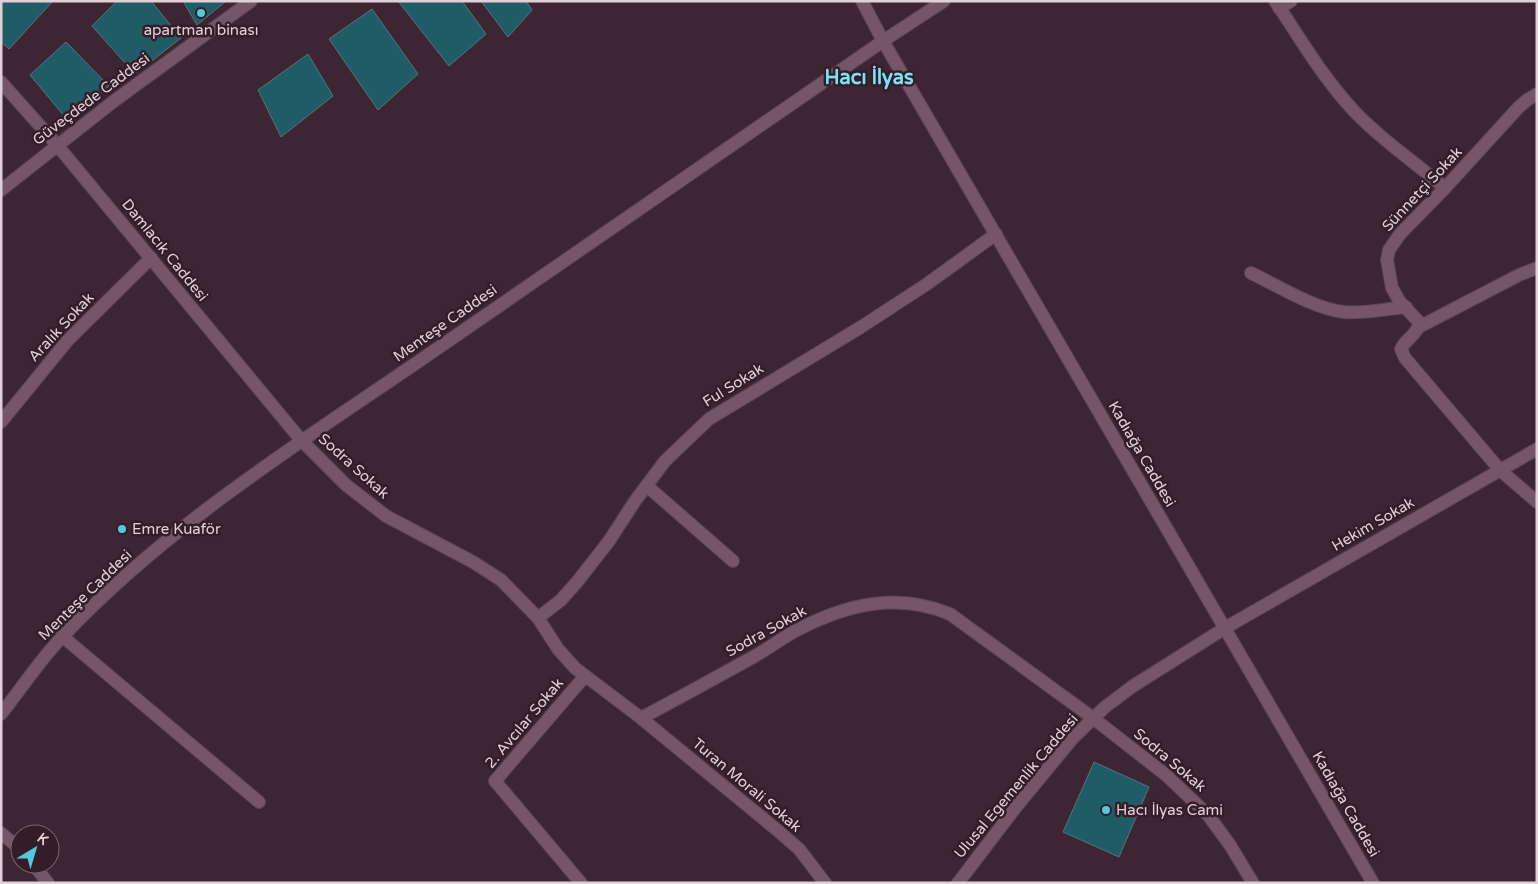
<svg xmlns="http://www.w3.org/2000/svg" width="1538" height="884" font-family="'Varela Round',sans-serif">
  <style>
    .building { fill: #205c65; stroke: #50767c }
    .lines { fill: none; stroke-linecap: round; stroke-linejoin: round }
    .minor-casing { stroke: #5b4451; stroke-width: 14 }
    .minor { stroke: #745666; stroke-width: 12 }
    .poi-dot { fill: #53cadc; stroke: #341c29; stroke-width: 2 }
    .labels { text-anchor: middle; stroke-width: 5; stroke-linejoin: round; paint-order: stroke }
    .poi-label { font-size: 15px; fill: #e1d0d8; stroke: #341c29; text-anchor: start }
    .street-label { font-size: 15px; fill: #e1d0d8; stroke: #341c29 }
    .district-label { font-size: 20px; font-weight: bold; fill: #7be4f4; stroke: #341c29 }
  </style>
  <rect width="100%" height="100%" fill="#3e2533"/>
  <!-- building -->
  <g class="building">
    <path d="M1,1H53L9,49L1,42Z"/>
    <path d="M117,1H151L181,38L135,74L92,26Z"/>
    <path d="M183,1H226L197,25Z"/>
    <path d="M398,1H462L486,34L449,66Z"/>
    <path d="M481,1H526L532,10L508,37Z"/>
    <path d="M372,9L418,74L378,110L329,39Z"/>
    <path d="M66,42L109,86L70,123L30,75Z"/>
    <path d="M308,54L333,96L281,137L258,90Z"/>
    <path d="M1094,762L1149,787L1119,857L1063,832Z"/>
  </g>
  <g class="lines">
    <!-- minor casing -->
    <g class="minor-casing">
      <g id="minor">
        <path d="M862,1L883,41L1373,883"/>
        <path d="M1275,1C1300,38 1323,78 1354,111C1381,140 1415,162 1445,188"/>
        <path d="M1279,8L1291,1"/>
        <path d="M1,82L57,145L301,440L346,485L386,516L473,562L501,580L538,618L558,649L575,668L641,718L777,830L799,849L825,883"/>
        <path d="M1537,94L1527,100L1518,108L1445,188L1400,234L1389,250L1387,260L1392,288L1400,302L1419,322C1418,335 1406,338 1401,349L1405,358L1500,470L1537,502"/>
        <path d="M1,190L114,101L251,1"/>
        <path d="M1251,273C1278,286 1315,309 1344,312C1364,314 1385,309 1406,307"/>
        <path d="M1419,327L1519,275L1537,268"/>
        <path d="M1,422L68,340L151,258"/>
        <path d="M647,486L733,561"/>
        <path d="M538,618L561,600L577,582L609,541L635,501L665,461L709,419L861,327L927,284L996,234"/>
        <path d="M62,636L259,802"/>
        <path d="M1,714C22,688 41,658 64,635C174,519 311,436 441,346C588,244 736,143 883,41L944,1"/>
        <path d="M641,718C679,698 717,677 755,656C769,648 782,638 797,630C847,604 897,592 950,614L1093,718L1166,775L1208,815L1230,845L1253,883"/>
        <path d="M1,833L20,849"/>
        <path d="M33,864L48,883"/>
        <path d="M581,883L495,781L585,676"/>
        <path d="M958,883L1016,807L1072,739L1105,707L1133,686L1225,628L1537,449"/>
      </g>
    </g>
    <!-- minor -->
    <use href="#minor" class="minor"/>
  </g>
  <!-- markers -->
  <g class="poi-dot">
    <circle cx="201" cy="13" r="5"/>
    <circle cx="122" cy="529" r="5"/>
    <circle cx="1106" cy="810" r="5"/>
  </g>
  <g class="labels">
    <!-- poi labels -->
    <g class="poi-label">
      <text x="201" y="35" text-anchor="middle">apartman binası</text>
      <text x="132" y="534">Emre Kuaför</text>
      <text x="1116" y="815">Hacı İlyas Cami</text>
    </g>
    <!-- street labels -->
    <g class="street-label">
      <text transform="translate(91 99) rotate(-37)" y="5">Güveçdede Caddesi</text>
      <text transform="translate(1422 189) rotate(-47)" y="5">Sünnetçi Sokak</text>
      <text transform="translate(165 250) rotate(51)" y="5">Damlacık Caddesi</text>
      <text transform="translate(445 323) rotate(-35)" y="5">Menteşe Caddesi</text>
      <text transform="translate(61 327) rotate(-47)" y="5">Aralık Sokak</text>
      <text transform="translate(733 385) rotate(-32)" y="5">Ful Sokak</text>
      <text transform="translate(1142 454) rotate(60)" y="5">Kadıağa Caddesi</text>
      <text transform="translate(354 466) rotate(42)" y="5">Sodra Sokak</text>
      <text transform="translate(1373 524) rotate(-30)" y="5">Hekim Sokak</text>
      <text transform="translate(85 595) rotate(-44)" y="5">Menteşe Caddesi</text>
      <text transform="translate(766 631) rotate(-29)" y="5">Sodra Sokak</text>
      <text transform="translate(524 723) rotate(-50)" y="5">2. Avcılar Sokak</text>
      <text transform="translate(1170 760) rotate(40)" y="5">Sodra Sokak</text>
      <text transform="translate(747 785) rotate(40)" y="5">Turan Morali Sokak</text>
      <text transform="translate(1016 786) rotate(-50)" y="5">Ulusal Egemenlik Caddesi</text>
      <text transform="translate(1346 804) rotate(60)" y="5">Kadıağa Caddesi</text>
    </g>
    <!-- district labels -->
    <g class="district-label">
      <text x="869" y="84">Hacı İlyas</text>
    </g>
  </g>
  <!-- border -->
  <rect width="1538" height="884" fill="none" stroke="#e1d0d8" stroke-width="5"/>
  <!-- north arrow -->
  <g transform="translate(35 849) rotate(38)"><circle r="24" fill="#341c29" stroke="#79646f"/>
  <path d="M0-4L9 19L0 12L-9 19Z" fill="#53cadc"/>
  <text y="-8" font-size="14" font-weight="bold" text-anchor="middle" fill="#e1d0d8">K</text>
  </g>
</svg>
